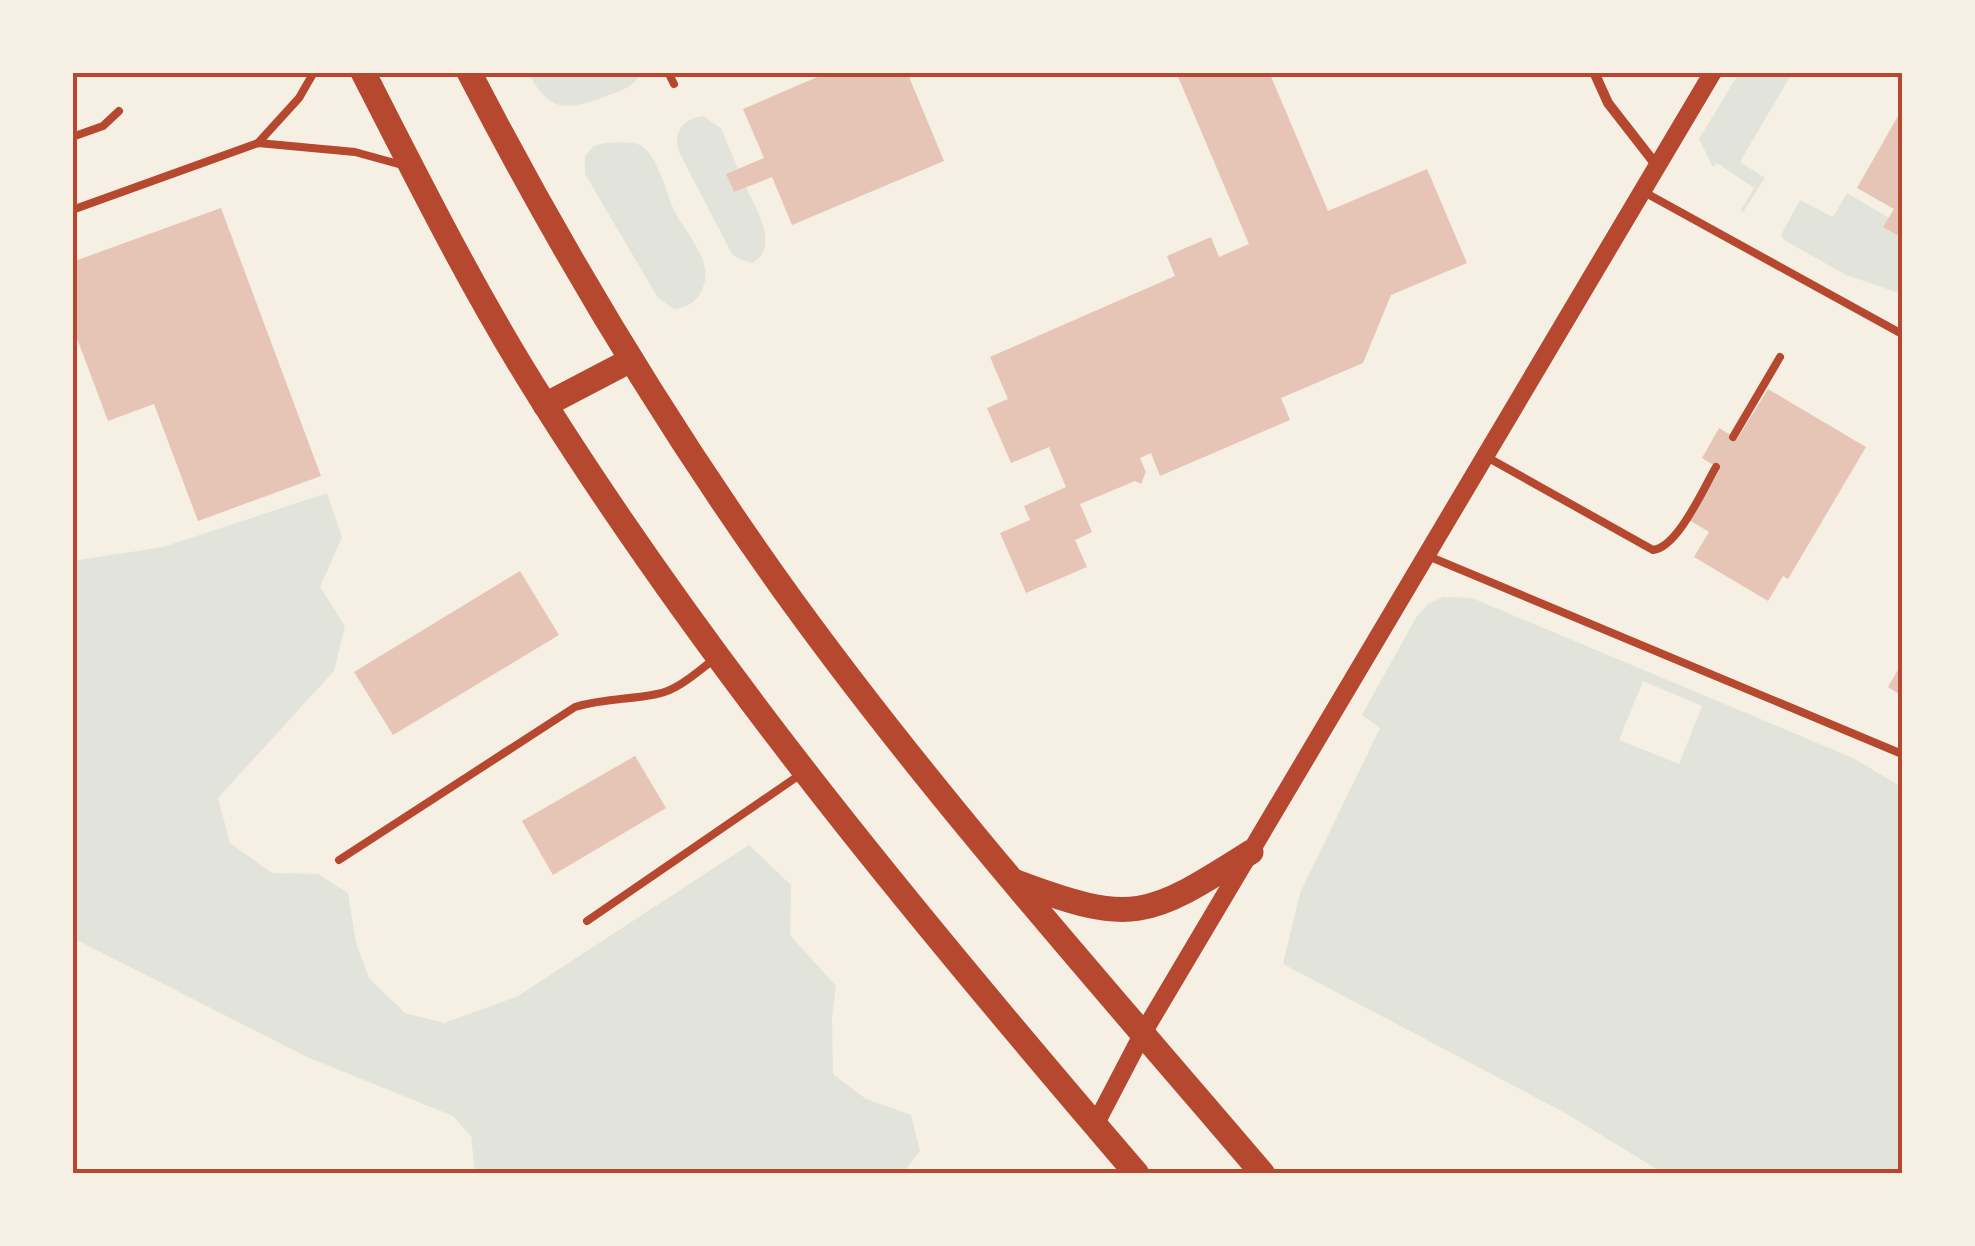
<svg xmlns="http://www.w3.org/2000/svg" width="1975" height="1246" font-family="Overpass,sans-serif">
  <style>
    .green { fill: #e2e4dc; fill-rule: evenodd }
    .building { fill: #e6c5b7 }
    .lines { fill: none; stroke-linecap: round; stroke-linejoin: round }
    .service { stroke: #b5482f; stroke-width: 8 }
    .minor { stroke: #b5482f; stroke-width: 10 }
    .tertiary { stroke: #b5482f; stroke-width: 18 }
    .primary { stroke: #b5482f; stroke-width: 25 }
    .neatline { fill: none; stroke: #b5482f; stroke-width: 4 }
  </style>
  <rect width="100%" height="100%" fill="#f6efe4"/>
  <!-- green -->
  <g class="green">
    <path d="M529,73H641C633,87 623,90 609,95C570,110 549,115 529,73Z"/>
    <path d="M1739,73H1792L1740,162L1765,178L1743,212L1741,210L1754,188L1717,163L1713,167L1699,139Z"/>
    <path d="M703,116L721,128L738,169L726,174L734,192L746,187C756,209 780,246 753,263L739,259L732,254L679,152C673,132 682,119 703,116Z"/>
    <path d="M605,143C616,143 633,140 643,147C659,160 666,192 674,210C687,237 718,263 700,294C694,304 686,307 674,309L658,298L585,174V156L594,146Z"/>
    <path d="M1847,193L1889,218L1884,227L1902,238V294L1846,275L1784,240L1781,235L1800,200L1833,217Z"/>
    <path d="M327,493L342,537L320,587L345,626L334,671L218,798L230,843L272,873L318,874L348,893L356,943L369,978L405,1013L444,1023L518,996L749,845L791,885L790,935L836,986L832,1017L833,1074L866,1099L911,1115L920,1151L903,1173H475L471,1136L453,1116L307,1057L73,938V561L163,547Z"/>
    <path d="M1443,597L1472,598L1853,758L1902,787V1173H1663L1567,1114L1283,964L1300,893L1380,728L1362,715L1417,616L1428,604ZM1643,681L1702,706L1679,764L1619,740Z"/>
  </g>
  <!-- building -->
  <g class="building">
    <path d="M829,72H907L944,161L792,225L772,177L734,192L726,174L764,158L743,109Z"/>
    <path d="M1176,72H1269L1328,211L1427,169L1467,263L1391,295L1363,363L1281,398L1290,420L1160,476L1151,453L1140,458L1146,472L1141,484L1135,481L1080,504L1092,532L1075,540L1087,567L1026,593L1000,533L1030,520L1024,506L1066,487L1049,447L1011,463L987,408L1008,399L990,357L1175,276L1167,256L1211,237L1219,257L1249,244Z"/>
    <path d="M1902,109V238L1883,227L1894,209L1857,188Z"/>
    <path d="M221,208L321,476L198,521L154,404L108,421L72,325V262Z"/>
    <path d="M1768,389L1866,447L1788,579L1783,576L1768,601L1694,557L1709,532L1689,520L1720,469L1702,458L1719,428L1737,439Z"/>
    <path d="M520,571L559,635L393,735L354,672Z"/>
    <path d="M1902,663V696L1888,687Z"/>
    <path d="M635,756L666,808L553,875L522,821Z"/>
  </g>
  <g class="lines">
    <!-- service -->
    <g class="service">
      <path d="M668,72L674,84"/>
      <path d="M72,137L103,126L119,111"/>
      <path d="M258,143L299,98L314,72"/>
      <path d="M1644,192L1902,334"/>
      <path d="M72,210L258,143L355,152L402,165"/>
      <path d="M1733,437L1780,357"/>
      <path d="M1485,456L1653,550C1678,547 1703,489 1716,467"/>
      <path d="M1428,556L1902,754"/>
      <path d="M339,860L575,707C604,698 629,700 657,694C678,690 697,672 713,660"/>
      <path d="M587,921L801,774"/>
    </g>
    <!-- minor -->
    <path class="minor" d="M1594,72L1608,103L1657,166"/>
    <!-- tertiary -->
    <path class="tertiary" d="M1095,1125L1143,1033L1713,72"/>
    <!-- primary -->
    <g class="primary">
      <path d="M363,72C420,184 477,298 544,403C717,677 926,928 1137,1174"/>
      <path d="M469,72C564,256 671,433 792,601C937,801 1103,986 1263,1174"/>
      <path d="M545,405L631,360"/>
      <path d="M1016,882C1133,926 1147,918 1251,852"/>
    </g>
  </g>
  <!-- border -->
  <rect width="1975" height="1246" fill="none" stroke="#f6efe4" stroke-width="150"/>
  <rect x="75" y="75" width="1825" height="1096" class="neatline"/>
</svg>
